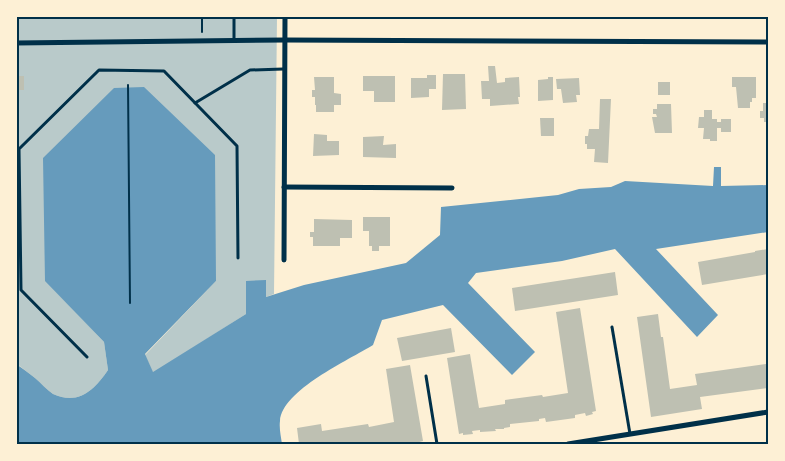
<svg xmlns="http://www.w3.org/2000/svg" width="785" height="461" font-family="Cabin,sans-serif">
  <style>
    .green { fill: #b9caca }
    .water { fill: #669bbc }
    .building { fill: #bec0b2 }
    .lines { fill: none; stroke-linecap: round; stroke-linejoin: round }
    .path { stroke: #003049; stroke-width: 2 }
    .service { stroke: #003049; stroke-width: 3 }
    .minor { stroke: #003049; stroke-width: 5 }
    .neatline { fill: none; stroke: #003049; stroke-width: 2 }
  </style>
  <rect width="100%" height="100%" fill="#fdf0d5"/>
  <!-- green -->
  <path class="green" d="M16,17H277L274,294L266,297L246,314L153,373L145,355L216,281L45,280L104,342L108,370C95,389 79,406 53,394C47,390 41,383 35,378C29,373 23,369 17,364Z"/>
  <!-- water -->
  <path class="water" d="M144,87L215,155L216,281L145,354L153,372L246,314V281L266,280V297L304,285L406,263L440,235L441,207L558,195L579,189L611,187L625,181L713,186L714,167H721V186L768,185V232L656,249L718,315L697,337L615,249L562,261L476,273L468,283L535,352L512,375L443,305L382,320L373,345C349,360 282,390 280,421C279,428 281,437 282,444H17L16,364C23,369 29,373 35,378C41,383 47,390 53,394C79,406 95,389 108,370L104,342L45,281L43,158L114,88Z"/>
  <!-- building -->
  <g class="building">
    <path d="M488,66H495L497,83L505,82V78L519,77L520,97H518L519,104L490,106V99H482L481,81H489Z"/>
    <path d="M443,74H465L466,109L442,110Z"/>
    <path d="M427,75H436V89H429V97L411,98V78H427Z"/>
    <rect x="16" y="76" width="8" height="14"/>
    <path d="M363,76H395V102H374V91H363Z"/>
    <path d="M314,77H334V93L341,94V105H334V112H316V105H315V97H312V90H315Z"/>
    <path d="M548,77H553V100L538,101V80L548,79Z"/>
    <path d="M732,77H756V98H752V102H750V108H738L736,87H732Z"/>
    <path d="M579,78L580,95H576L577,102L563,103L561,89H557L556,79Z"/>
    <rect x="658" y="82" width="12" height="13"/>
    <path d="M600,99H611L608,163L594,162L595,149H587V144H585V136H588L589,129H599Z"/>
    <path d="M763,103H768V122H764V118H760V111H763Z"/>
    <path d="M657,104H671L672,133H655L652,117H657L656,114H653V109H657Z"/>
    <path d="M704,110H712V119H717V122H721V119H731V132H721V128H717V141H710V139H703L704,128H698L699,117H704Z"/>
    <path d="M540,118H554V136H541Z"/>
    <path d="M314,134L327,135V141H339V155L313,156Z"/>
    <path d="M384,136L383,145L396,144V158L363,157V137Z"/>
    <path d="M363,217H390V246H379V251H372V246H369V231H363Z"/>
    <path d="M314,219L352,220V238H340V246H313V237H310V232H314Z"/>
    <path d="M768,249V274L702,285L698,262L755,252V251Z"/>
    <path d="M615,272L618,295L515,311L512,288Z"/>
    <path d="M580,308L596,411L592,412L593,414L586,416L585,413L575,415V418L546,422L545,418L539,419V421L510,424V427L504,428V429H495L496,431L480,432V430L472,431L473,434L463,435V433L459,434L447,358L470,354L479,408L505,404V400L542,395L543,397L568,393L556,312Z"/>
    <path d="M658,314L661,337H663L670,389L697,385L695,374L766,364L768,373V388L700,397L702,409L651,417L637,317Z"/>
    <path d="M451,328L455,352L402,361L397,338Z"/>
    <path d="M410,365L423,441L412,444H409V443L400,444H299L297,428L321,424L322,431L368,424L369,427L394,422L386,369Z"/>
  </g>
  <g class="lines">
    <!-- path -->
    <g class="path">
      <path d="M202,16V32"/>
      <path d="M128,85L130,303"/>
    </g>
    <!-- service -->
    <g class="service">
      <path d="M234,41V16"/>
      <path d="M195,103L250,70L283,69"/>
      <path d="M612,327L630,434"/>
      <path d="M87,357L21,290L19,149L99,70L164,71L237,146L238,258"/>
      <path d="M426,376L437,444"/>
    </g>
    <!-- minor -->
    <g class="minor">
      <path d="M16,43L285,40L768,42"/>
      <path d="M284,187L452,188"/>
      <path d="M284,260L285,16"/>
      <path d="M568,444L768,412"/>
    </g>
  </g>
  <!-- border -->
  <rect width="785" height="461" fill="none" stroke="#fdf0d5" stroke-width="36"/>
  <rect x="18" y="18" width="749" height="425" class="neatline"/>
</svg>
